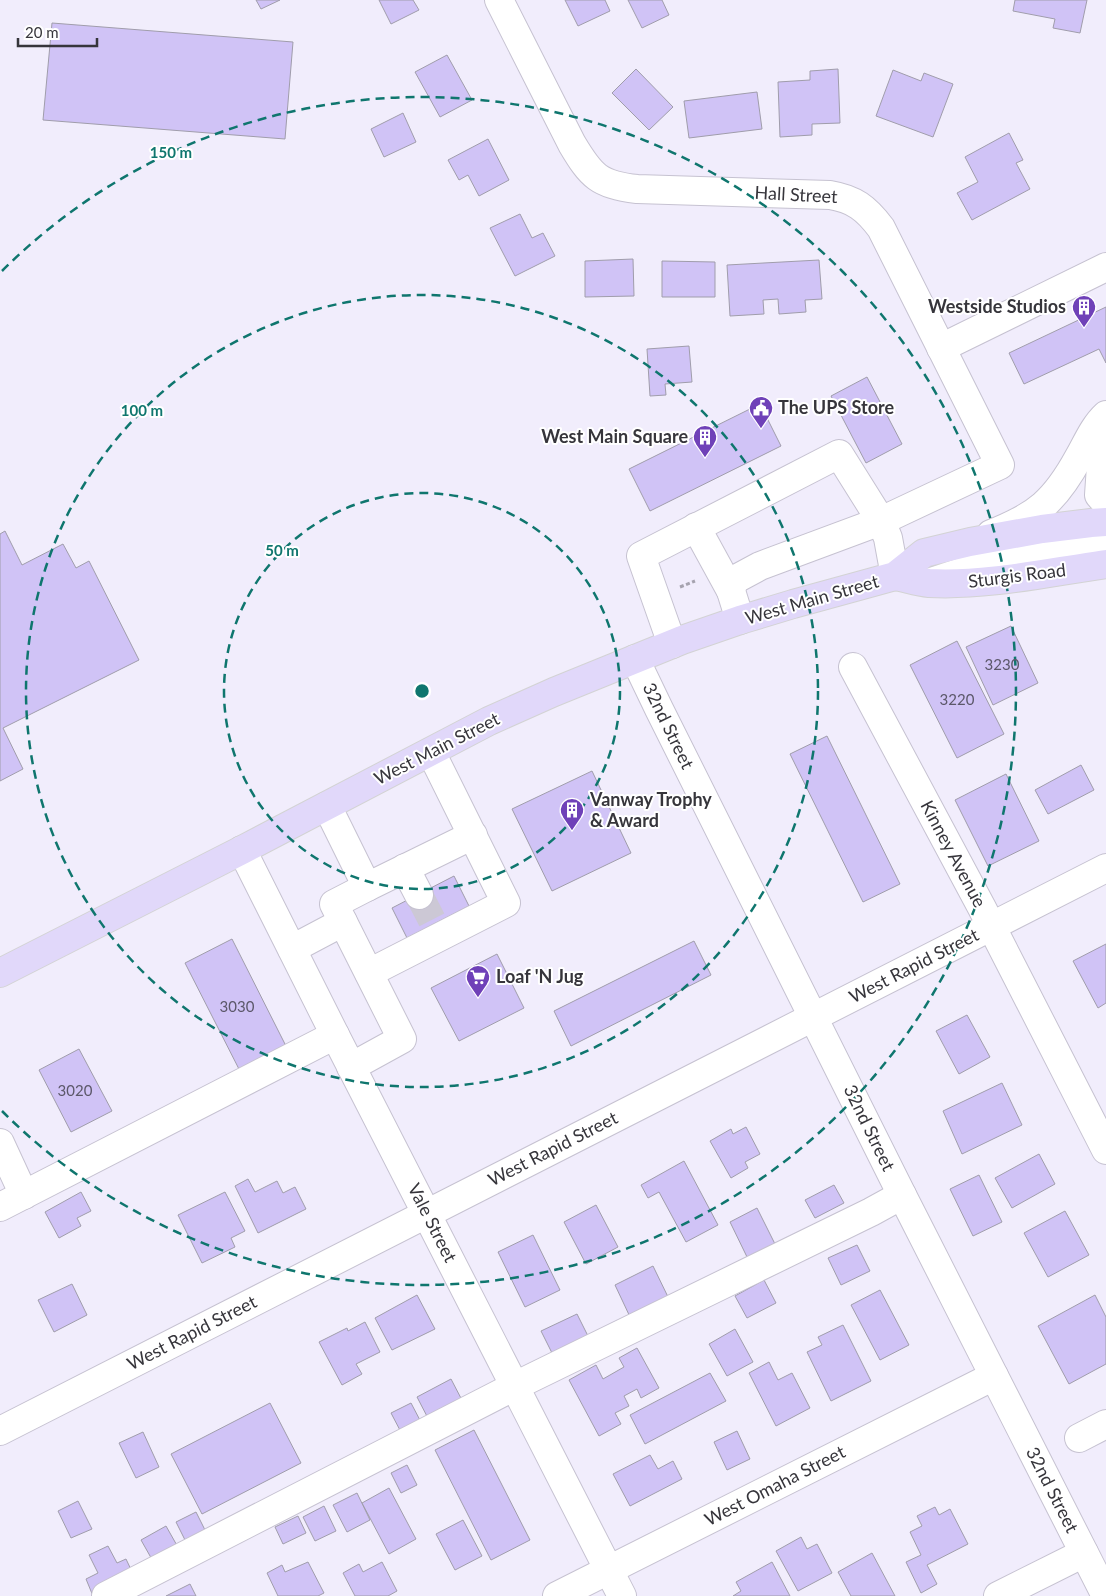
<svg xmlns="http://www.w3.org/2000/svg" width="1106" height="1596" font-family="Lato,sans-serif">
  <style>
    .building { fill: #d0c3f6; stroke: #a09dab }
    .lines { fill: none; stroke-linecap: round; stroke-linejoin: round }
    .minor-tunnel { stroke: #ccc8d5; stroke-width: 28; stroke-dasharray: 28 14; stroke-linecap: butt }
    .minor-casing { stroke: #c6c2d1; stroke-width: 30 }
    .major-casing { stroke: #d3d3d4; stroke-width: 30 }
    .path { stroke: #a6a3af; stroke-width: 3; stroke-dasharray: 4 2.5; stroke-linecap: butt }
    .minor { stroke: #fff; stroke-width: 28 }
    .major { stroke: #e1d8fa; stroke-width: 28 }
    .ring { fill: none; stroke: #0f766e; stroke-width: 2.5; stroke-dasharray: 9 6 }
    .labels { text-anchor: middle; stroke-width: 4; stroke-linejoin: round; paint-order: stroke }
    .number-label { font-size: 15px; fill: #5c586a }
    .street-label { font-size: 18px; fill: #36353b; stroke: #fff }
    .poi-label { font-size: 18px; font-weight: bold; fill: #36353b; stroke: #fff; text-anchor: start }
    .centre { fill: #0f766e; stroke: #fff; stroke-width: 2.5 }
    .ring-label { font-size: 15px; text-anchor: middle; font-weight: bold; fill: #0f766e; stroke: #fff; stroke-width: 4; stroke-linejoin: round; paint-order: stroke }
  </style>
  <rect width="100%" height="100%" fill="#f1edfc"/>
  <!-- building -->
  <g class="building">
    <path d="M256,0H280L261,9Z"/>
    <path d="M379,0H413L419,10L391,24Z"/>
    <path d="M565,0H605L610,11L578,26Z"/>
    <path d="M628,0H662L669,15L642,28Z"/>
    <path d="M1015,0H1087L1080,33L1053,28L1055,19L1013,11Z"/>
    <path d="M52,23L293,42L285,139L43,120Z"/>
    <path d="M447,55L472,100L440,117L415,72Z"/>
    <path d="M636,69L673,107L649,130L612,93Z"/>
    <path d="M838,69L840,123L812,124V135L780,137L778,82L810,80V71Z"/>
    <path d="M893,70L921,81L924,73L953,84L933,137L876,116Z"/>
    <path d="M757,92L762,129L689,138L684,101Z"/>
    <path d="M403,113L416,142L384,157L371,129Z"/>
    <path d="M1009,133L1023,160L1016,163L1030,189L972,220L957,193L978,182L965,157Z"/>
    <path d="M488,139L509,180L479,196L468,175L459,180L448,160Z"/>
    <path d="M520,214L532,238L543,233L555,256L515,276L490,228Z"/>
    <path d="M633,259L634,296L585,297V261Z"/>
    <path d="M819,260L822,299L805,300L806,312L779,314L778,299L763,300L764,314L730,316L727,265Z"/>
    <path d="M662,261L715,262V297H662Z"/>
    <path d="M1106,307V363L1099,349L1024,384L1009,353Z"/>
    <path d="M689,346L692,382L665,384L666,395L650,396L647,349Z"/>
    <path d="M867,377L902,444L866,463L831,396Z"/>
    <path d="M760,404L781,446L650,511L629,469Z"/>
    <path d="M5,531L22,565L63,544L76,568L89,561L139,660L3,728L23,769L0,781V534Z"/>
    <path d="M1011,626L1038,683L993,705L966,647Z"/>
    <path d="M957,641L1004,734L957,758L910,665Z"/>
    <path d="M827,736L900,884L863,902L790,754Z"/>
    <path d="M1081,765L1094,790L1048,814L1035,790Z"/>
    <path d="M592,771L631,853L552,891L512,809Z"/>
    <path d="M1006,774L1039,841L988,866L955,800Z"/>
    <path d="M454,876L469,906L407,938L392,908Z"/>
    <path d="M232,939L289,1052L242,1075L185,963Z"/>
    <path d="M694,941L711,975L571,1046L554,1011Z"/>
    <path d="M1106,944V1003L1098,1008L1073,961Z"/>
    <path d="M497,954L524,1008L459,1041L431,988Z"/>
    <path d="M967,1015L990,1057L959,1074L936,1031Z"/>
    <path d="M79,1049L112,1111L71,1132L39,1070Z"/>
    <path d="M1002,1083L1022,1125L962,1154L943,1111Z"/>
    <path d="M746,1127L760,1154L745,1162L748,1168L731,1178L710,1141L731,1129L733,1134Z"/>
    <path d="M1039,1154L1055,1184L1012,1208L995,1178Z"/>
    <path d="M684,1161L718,1225L686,1242L659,1192L648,1198L641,1185Z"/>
    <path d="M979,1175L1002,1222L973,1236L950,1189Z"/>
    <path d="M248,1179L255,1192L277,1181L283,1193L295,1187L306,1209L258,1233L235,1186Z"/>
    <path d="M834,1185L844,1203L815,1218L805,1200Z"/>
    <path d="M81,1192L91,1211L77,1218L81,1226L59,1238L45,1212Z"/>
    <path d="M225,1192L245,1231L231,1238L235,1247L202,1263L178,1215Z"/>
    <path d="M596,1205L618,1247L586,1264L564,1222Z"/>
    <path d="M757,1208L776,1246L748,1259L730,1222Z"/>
    <path d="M1065,1211L1089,1255L1048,1277L1024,1233Z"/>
    <path d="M533,1235L560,1290L525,1307L498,1252Z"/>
    <path d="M857,1245L870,1271L841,1285L828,1258Z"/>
    <path d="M653,1266L670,1301L631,1319L615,1285Z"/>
    <path d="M764,1280L776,1303L747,1318L735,1296Z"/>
    <path d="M72,1284L87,1315L54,1332L38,1300Z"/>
    <path d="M880,1290L909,1345L880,1360L851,1305Z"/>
    <path d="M417,1295L435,1329L392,1350L375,1318Z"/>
    <path d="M1095,1295L1106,1317V1364L1069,1384L1038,1326Z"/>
    <path d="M577,1314L591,1342L555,1359L541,1331Z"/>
    <path d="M365,1322L380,1352L356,1364L362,1374L342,1385L319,1342L347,1328L348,1331Z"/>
    <path d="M843,1325L871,1381L831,1401L807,1352L822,1345L818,1337Z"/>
    <path d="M735,1329L753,1362L727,1376L709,1344Z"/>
    <path d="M637,1348L659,1388L641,1398L637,1389L624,1396L629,1406L615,1413L621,1424L599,1436L569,1380L596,1365L603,1379L624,1367L619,1358Z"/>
    <path d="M769,1362L778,1380L792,1373L810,1408L776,1426L749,1373Z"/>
    <path d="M710,1373L726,1401L645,1444L630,1415Z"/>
    <path d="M451,1379L464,1404L430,1422L417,1397Z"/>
    <path d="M270,1403L301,1463L202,1514L171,1454Z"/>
    <path d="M411,1403L422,1424L402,1434L391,1413Z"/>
    <path d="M474,1430L530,1540L491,1560L435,1450Z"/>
    <path d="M737,1431L750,1459L727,1470L714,1442Z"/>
    <path d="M143,1432L159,1467L136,1478L119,1443Z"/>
    <path d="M650,1455L658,1469L673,1461L682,1479L630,1506L613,1474Z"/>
    <path d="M407,1465L417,1485L401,1493L391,1473Z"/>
    <path d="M389,1488L416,1539L389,1554L362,1503Z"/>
    <path d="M357,1493L370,1520L347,1532L333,1505Z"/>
    <path d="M78,1501L92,1529L71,1538L58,1511Z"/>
    <path d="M324,1506L336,1531L315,1541L303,1517Z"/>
    <path d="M935,1507L939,1515L950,1509L968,1544L927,1565L937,1584L921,1593L906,1562L921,1555L910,1532L922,1526L917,1516Z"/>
    <path d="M196,1512L208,1536L188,1546L176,1522Z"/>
    <path d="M298,1516L306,1533L283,1544L275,1527Z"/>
    <path d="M463,1520L482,1556L455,1570L436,1534Z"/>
    <path d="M166,1526L179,1549L154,1563L141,1540Z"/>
    <path d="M801,1537L807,1549L817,1544L832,1573L798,1591L776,1551Z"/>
    <path d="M108,1546L117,1563L126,1559L135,1578L93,1596L86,1579L98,1573L89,1555Z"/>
    <path d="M872,1553L895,1596H851L838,1572Z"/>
    <path d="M308,1562L324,1593L318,1596H278L267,1573L282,1565L285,1572Z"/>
    <path d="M382,1562L397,1591L388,1596H355L343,1573L359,1564L363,1572Z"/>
    <path d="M772,1562L790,1596H733L741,1591L736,1582Z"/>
    <path d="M190,1584L196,1596H166Z"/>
  </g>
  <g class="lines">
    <!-- minor-tunnel -->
    <path class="minor-tunnel" d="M419,895L434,924"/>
    <!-- minor casing -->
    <g class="minor-casing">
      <g id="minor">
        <path d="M499,0L572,144C591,176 599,185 637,189L830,195C854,199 866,208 881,228L1000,465L881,521L760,566L734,580L731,591L740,620"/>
        <path d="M941,348L1106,267"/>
        <path d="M1106,445L1101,466L1099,495L1106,503"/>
        <path d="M696,527L731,591"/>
        <path d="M991,534C1037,516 1055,501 1079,457C1087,443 1094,426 1106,415"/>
        <path d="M934,581L980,566L1092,544L1106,537"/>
        <path d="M672,644L641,556L839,454L881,521L888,538L895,576"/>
        <path d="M635,659L659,709L902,1195L1106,1596"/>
        <path d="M853,667L982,908L1106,1150"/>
        <path d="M327,806L367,887L473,835"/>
        <path d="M242,850L335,1035L622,1596"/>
        <path d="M405,868L419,895"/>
        <path d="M343,922L334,904L367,887"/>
        <path d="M292,949L343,922L402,1039L351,1067"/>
        <path d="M369,973L506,903L431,752"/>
        <path d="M0,1143L24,1195"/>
        <path d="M0,1207L335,1035"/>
        <path d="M0,1431L1106,868"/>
        <path d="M1079,1438L1106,1424"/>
        <path d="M106,1596L515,1386L871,1212L902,1195"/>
        <path d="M557,1596L994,1376"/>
        <path d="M998,1596L1084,1553"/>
      </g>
    </g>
    <!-- major casing -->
    <g class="major-casing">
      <g id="major">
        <path d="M895,576C906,578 918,582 929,583C988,586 1048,572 1106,564"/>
        <path d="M0,973L242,850L489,721L554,692L682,640L740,620L793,604L895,576L924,553L970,542L1042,529L1091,523L1106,522"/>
      </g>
    </g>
    <!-- path -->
    <path class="path" d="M680,587L695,581"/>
    <!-- minor -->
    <use href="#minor" class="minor"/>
    <!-- major -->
    <use href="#major" class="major"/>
  </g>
  <!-- distance rings -->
  <g class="ring">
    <circle cx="422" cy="691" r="198"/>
    <circle cx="422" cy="691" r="396"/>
    <path d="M2 271A594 594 0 1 1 2 1111"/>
  </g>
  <!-- icons -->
  <defs>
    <g id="building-pin" transform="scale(1.25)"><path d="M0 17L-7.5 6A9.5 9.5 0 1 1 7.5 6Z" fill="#6f41b8" stroke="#fff"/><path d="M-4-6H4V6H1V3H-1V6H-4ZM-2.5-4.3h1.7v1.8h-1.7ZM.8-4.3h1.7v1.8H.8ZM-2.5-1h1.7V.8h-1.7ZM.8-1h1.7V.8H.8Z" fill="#fff"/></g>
    <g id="civic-pin" transform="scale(1.25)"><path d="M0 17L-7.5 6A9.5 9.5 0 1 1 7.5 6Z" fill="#6f41b8" stroke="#fff"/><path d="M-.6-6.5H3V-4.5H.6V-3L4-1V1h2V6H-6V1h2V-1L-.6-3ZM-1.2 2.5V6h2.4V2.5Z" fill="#fff"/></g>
    <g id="supermarket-pin" transform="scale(1.25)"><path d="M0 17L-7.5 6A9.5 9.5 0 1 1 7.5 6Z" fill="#6f41b8" stroke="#fff"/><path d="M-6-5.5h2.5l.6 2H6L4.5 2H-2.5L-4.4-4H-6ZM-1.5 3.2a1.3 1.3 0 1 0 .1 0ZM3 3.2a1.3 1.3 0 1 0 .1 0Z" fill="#fff"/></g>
  </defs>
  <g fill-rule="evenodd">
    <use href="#building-pin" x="1084" y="307"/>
    <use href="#civic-pin" x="761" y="408"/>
    <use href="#building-pin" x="705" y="437"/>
    <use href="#building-pin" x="572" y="810"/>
    <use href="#supermarket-pin" x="478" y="977"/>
  </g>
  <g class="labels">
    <!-- number labels -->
    <g class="number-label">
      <text x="1002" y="670">3230</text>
      <text x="957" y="705">3220</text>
      <text x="237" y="1012">3030</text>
      <text x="75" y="1096">3020</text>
    </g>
    <!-- street labels -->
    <g class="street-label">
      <text transform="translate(796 195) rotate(3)" y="6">Hall Street</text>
      <text transform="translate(1017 576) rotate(-7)" y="6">Sturgis Road</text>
      <text transform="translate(812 600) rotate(-16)" y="6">West Main Street</text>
      <text transform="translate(668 726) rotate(64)" y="6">32nd Street</text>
      <text transform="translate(437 749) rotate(-27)" y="6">West Main Street</text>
      <text transform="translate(953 854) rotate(62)" y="6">Kinney Avenue</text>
      <text transform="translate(914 966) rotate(-27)" y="6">West Rapid Street</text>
      <text transform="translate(869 1128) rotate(64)" y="6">32nd Street</text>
      <text transform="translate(553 1149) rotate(-27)" y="6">West Rapid Street</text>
      <text transform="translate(432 1223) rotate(63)" y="6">Vale Street</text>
      <text transform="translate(192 1333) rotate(-27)" y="6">West Rapid Street</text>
      <text transform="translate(775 1486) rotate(-27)" y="6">West Omaha Street</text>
      <text transform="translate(1052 1490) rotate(63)" y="6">32nd Street</text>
    </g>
    <!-- poi labels -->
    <g class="poi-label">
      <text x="1066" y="313" text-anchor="end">Westside Studios</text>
      <text x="778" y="414">The UPS Store</text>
      <text x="688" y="443" text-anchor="end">West Main Square</text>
      <text x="590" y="806">Vanway Trophy<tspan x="590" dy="21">&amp; Award</tspan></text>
      <text x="496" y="983">Loaf 'N Jug</text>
    </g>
  </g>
  <circle cx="422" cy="691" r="8" class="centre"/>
  <g class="ring-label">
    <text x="171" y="158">150 m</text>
    <text x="142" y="416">100 m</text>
    <text x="282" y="556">50 m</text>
  </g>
  <!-- scale -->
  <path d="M18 38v8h79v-8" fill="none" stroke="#36353b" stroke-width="2.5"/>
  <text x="25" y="38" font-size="15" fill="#36353b" stroke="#ffffff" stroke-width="4" paint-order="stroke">20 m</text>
</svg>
